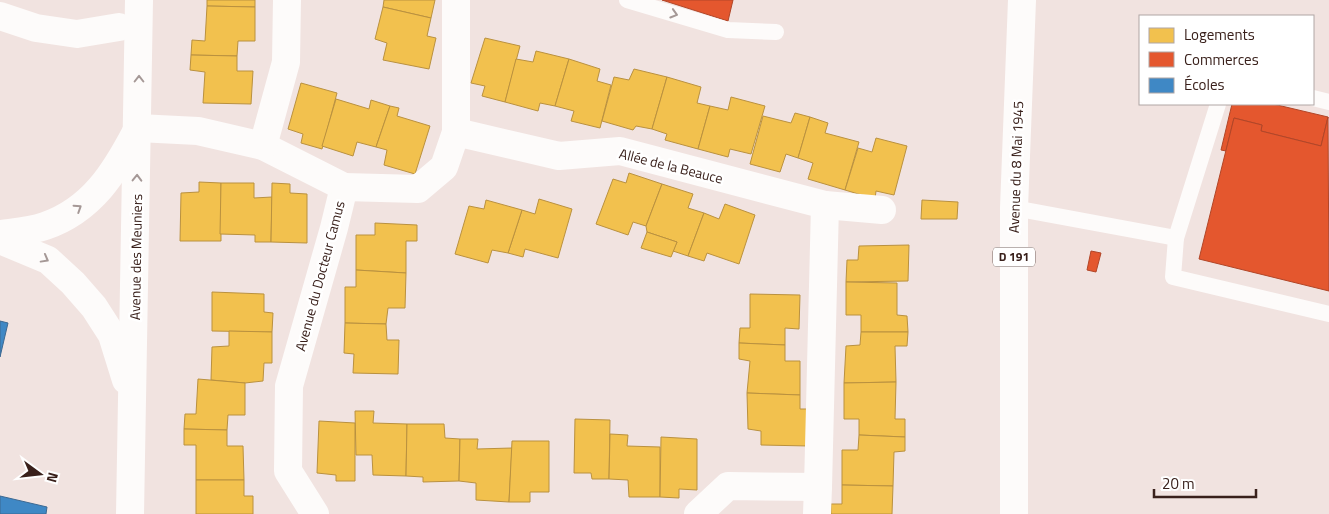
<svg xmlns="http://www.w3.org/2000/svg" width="1329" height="514" font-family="'Titillium Web',sans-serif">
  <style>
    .homes { fill: #f2c14e; stroke: #ba913f }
    .shops { fill: #e4572e; stroke: #b14628 }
    .schools { fill: #3f88c5; stroke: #3d6992 }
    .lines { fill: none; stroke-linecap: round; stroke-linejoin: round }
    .lane { stroke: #fdfbfa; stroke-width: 16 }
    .street { stroke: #fdfbfa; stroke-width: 28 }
    .primary { stroke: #fdfbfa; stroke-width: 28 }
    .oneway { stroke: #a59896 }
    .labels { text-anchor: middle; stroke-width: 5; stroke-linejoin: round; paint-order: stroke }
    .shield { fill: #fff; stroke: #74635f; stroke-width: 1 }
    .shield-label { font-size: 12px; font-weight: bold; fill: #39201b }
    .street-label { font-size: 14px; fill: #39201b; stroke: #fff }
  </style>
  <rect width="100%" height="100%" fill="#f1e3e0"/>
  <!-- homes -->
  <g class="homes">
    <path d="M207,0H255V7L207,6Z"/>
    <path d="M384,0H435L431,18L383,7Z"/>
    <path d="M207,6L255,7V41H238L237,56L191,55L192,40L205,41Z"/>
    <path d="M383,7L431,18L427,36L436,38L429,69L383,60L387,43L375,39Z"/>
    <path d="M485,38L520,46L505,102L482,96L485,86L471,83Z"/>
    <path d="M536,51L569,59L555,106L540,103L538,111L505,102L516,59L533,62Z"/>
    <path d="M191,55L237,56V71H253L251,104L203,103L205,72L190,70Z"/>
    <path d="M569,59L600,69L597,81L611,85L600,128L571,121L574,111L555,106Z"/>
    <path d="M634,69L667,77L652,129L636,126L633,130L602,121L614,77L629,80Z"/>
    <path d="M667,77L701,87L697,103L710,106L698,149L665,140L667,134L652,129Z"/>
    <path d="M301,83L337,93L322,149L301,143L303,134L288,129Z"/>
    <path d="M731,97L765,106L751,154L730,149L728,157L698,149L710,106L728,110Z"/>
    <path d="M336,99L369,109L371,100L390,106L376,147L357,142L353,156L322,146Z"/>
    <path d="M390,106L399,108L397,116L430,126L415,174L384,165L387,150L376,147Z"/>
    <path d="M795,113L810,117L798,158L786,154L780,172L750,164L763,116L791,123Z"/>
    <path d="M810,117L828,123L825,133L859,142L845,190L808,179L813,163L798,158Z"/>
    <path d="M876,138L907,146L894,195L876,191L875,199L845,190L858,148L872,152Z"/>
    <path d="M629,173L662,184L646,226L633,222L628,235L596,224L613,179L626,183Z"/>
    <path d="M199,182L221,183V241H180L181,193L199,192Z"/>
    <path d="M221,183H254V198L272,197L271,242H255V235L220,234Z"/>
    <path d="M272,183L290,184V193L307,194V243L271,242Z"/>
    <path d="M662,184L693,194L688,208L704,213L688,256L673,251L677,242L647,232L646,226Z"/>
    <path d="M539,199L572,209L558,258L525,249L523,257L508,253L522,210L535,214Z"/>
    <path d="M486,200L522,210L508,253L492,250L488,263L455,254L469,206L484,209Z"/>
    <path d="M922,200L958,202L957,219H921Z"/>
    <path d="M725,204L755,215L739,264L707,253L704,261L688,256L704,213L719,219Z"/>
    <path d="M375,223L417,225V241H406V273L356,270V235H375Z"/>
    <path d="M647,232L677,242L671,257L641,248Z"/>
    <path d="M909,245L908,281L846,282L847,260H858L859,246Z"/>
    <path d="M356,270L406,273L405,308H388L386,324L345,323V287H356Z"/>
    <path d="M846,282L897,283V315L907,316L908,332H861V315H846Z"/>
    <path d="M212,292L264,294V312L273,313L272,332L212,331Z"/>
    <path d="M750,294L800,295L799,329L785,328V345L739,343L740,328H750Z"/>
    <path d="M345,323L386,324L387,340H399L398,374L353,373L354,354L344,353Z"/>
    <path d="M229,331L272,332V363H264L263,381L245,383L211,380L212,347L229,346Z"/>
    <path d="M861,332H908L907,346H895L896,382L844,383L846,346L860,345Z"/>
    <path d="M739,343L785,345V361H800V395L747,393L750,361L739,359Z"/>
    <path d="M198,379L245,383V415H228L227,430L184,429L185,414H196Z"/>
    <path d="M896,382L895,419H905V437L859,435V419H844V383Z"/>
    <path d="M747,393L800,395V409H810L809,446L761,445V431L748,429Z"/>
    <path d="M355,411H374L373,423L407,424L406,476L373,475L372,455H356Z"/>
    <path d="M575,419L610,420L609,479H592L591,473H574Z"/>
    <path d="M319,421L355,423V481H336V475L317,473Z"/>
    <path d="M407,424H444L445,438L460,439L459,481L423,482V477L406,476Z"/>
    <path d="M184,429L227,430V446H243L244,480H196V445H184Z"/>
    <path d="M610,434L628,435L627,446L660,447V497H629L628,480L609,479Z"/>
    <path d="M859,435L905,437V451L894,452L893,486L842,485V450H858Z"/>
    <path d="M661,437L697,439V490L679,489V498L660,497Z"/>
    <path d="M460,439H478L477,449L512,448L509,502L476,500V483L459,481Z"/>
    <path d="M512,441H549V492H530V502H509Z"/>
    <path d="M196,480H244V496H253V514H196Z"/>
    <path d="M842,485L893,486L892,514H831V504H842Z"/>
  </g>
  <!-- shops -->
  <g class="shops">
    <path d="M662,0H733L728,21Z"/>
    <path d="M1232,104H1273L1328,117L1321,146L1261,131L1262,125L1234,118L1226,151L1221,150Z"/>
    <path d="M1328,117L1329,291L1199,259L1234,118L1262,125L1261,131L1321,146Z"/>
    <path d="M1091,251L1101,253L1096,272L1087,270Z"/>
  </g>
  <!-- schools -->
  <g class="schools">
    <path d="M0,321L8,323L0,357Z"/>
    <path d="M0,496L47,507L46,514H0Z"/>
  </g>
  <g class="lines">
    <!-- lane -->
    <g class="lane">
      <path d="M627,0L728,30L776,32"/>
      <path d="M1313,98L1329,102"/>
      <path d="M1014,208L1176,238L1218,104"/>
      <path d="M1176,238L1173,277L1329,314"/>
    </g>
    <!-- street -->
    <g class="street">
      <path d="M0,16L36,28L77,34L119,27"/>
      <path d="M138,128L198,131L263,146L344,187L334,228L289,386L288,471L315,514"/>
      <path d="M456,132V0"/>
      <path d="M263,146L286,62L287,0"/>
      <path d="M344,187L418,189L444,167L456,132L559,156L620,151L825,205L818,487L728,486L698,514"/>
      <path d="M825,205L882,210"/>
      <path d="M0,234C15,232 31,231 45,226C92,210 115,172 136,132"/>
      <path d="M0,240L48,260L73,283L94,307L112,335L126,380"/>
      <path d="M130,514L139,0"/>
      <path d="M817,514L818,487"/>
    </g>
    <!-- primary -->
    <path class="primary" d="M1014,514V208L1022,0"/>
  </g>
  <!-- one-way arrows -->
  <defs><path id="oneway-chevron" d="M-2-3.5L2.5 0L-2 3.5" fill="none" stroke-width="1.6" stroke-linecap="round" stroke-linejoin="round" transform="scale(1.25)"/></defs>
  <g class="oneway">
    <use href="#oneway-chevron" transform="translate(674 14) rotate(17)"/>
    <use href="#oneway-chevron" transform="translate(139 79) rotate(-90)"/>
    <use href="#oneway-chevron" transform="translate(137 178) rotate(-89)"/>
    <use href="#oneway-chevron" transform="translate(78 208) rotate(-33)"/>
    <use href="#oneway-chevron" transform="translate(45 259) rotate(29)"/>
  </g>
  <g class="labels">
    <!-- shield labels -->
    <rect class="shield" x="993" y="247.5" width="42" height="19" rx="4"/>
    <g class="shield-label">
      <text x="1014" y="261">D 191</text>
    </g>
    <!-- street labels -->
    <g class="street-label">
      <text transform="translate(671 166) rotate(14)" y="5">Allée de la Beauce</text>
      <text transform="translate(1016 167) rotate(-88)" y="5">Avenue du 8 Mai 1945</text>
      <text transform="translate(136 257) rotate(-89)" y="5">Avenue des Meuniers</text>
      <text transform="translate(320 276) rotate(-75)" y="5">Avenue du Docteur Camus</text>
    </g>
  </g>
  <!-- legend -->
  <rect x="1139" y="15" width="175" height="90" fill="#ffffff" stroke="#b0a6a4"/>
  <rect x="1149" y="28" width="25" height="15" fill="#f2c14e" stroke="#b0a6a4"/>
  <text x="1184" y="40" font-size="15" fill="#39201b">Logements</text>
  <rect x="1149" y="52" width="25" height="15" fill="#e4572e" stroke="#b0a6a4"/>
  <text x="1184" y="65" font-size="15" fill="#39201b">Commerces</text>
  <rect x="1149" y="78" width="25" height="15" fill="#3f88c5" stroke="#b0a6a4"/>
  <text x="1184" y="90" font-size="15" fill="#39201b">Écoles</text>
  <!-- north arrow -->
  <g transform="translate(40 474) rotate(105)" stroke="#ffffff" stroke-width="4" paint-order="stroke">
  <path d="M0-4L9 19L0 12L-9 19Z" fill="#39201b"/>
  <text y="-8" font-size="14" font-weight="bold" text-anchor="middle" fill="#39201b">N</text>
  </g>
  <!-- scale -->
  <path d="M1154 489v8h102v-8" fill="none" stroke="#39201b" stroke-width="2.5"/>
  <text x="1162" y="489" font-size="15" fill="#39201b" stroke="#ffffff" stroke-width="4" paint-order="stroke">20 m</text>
</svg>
